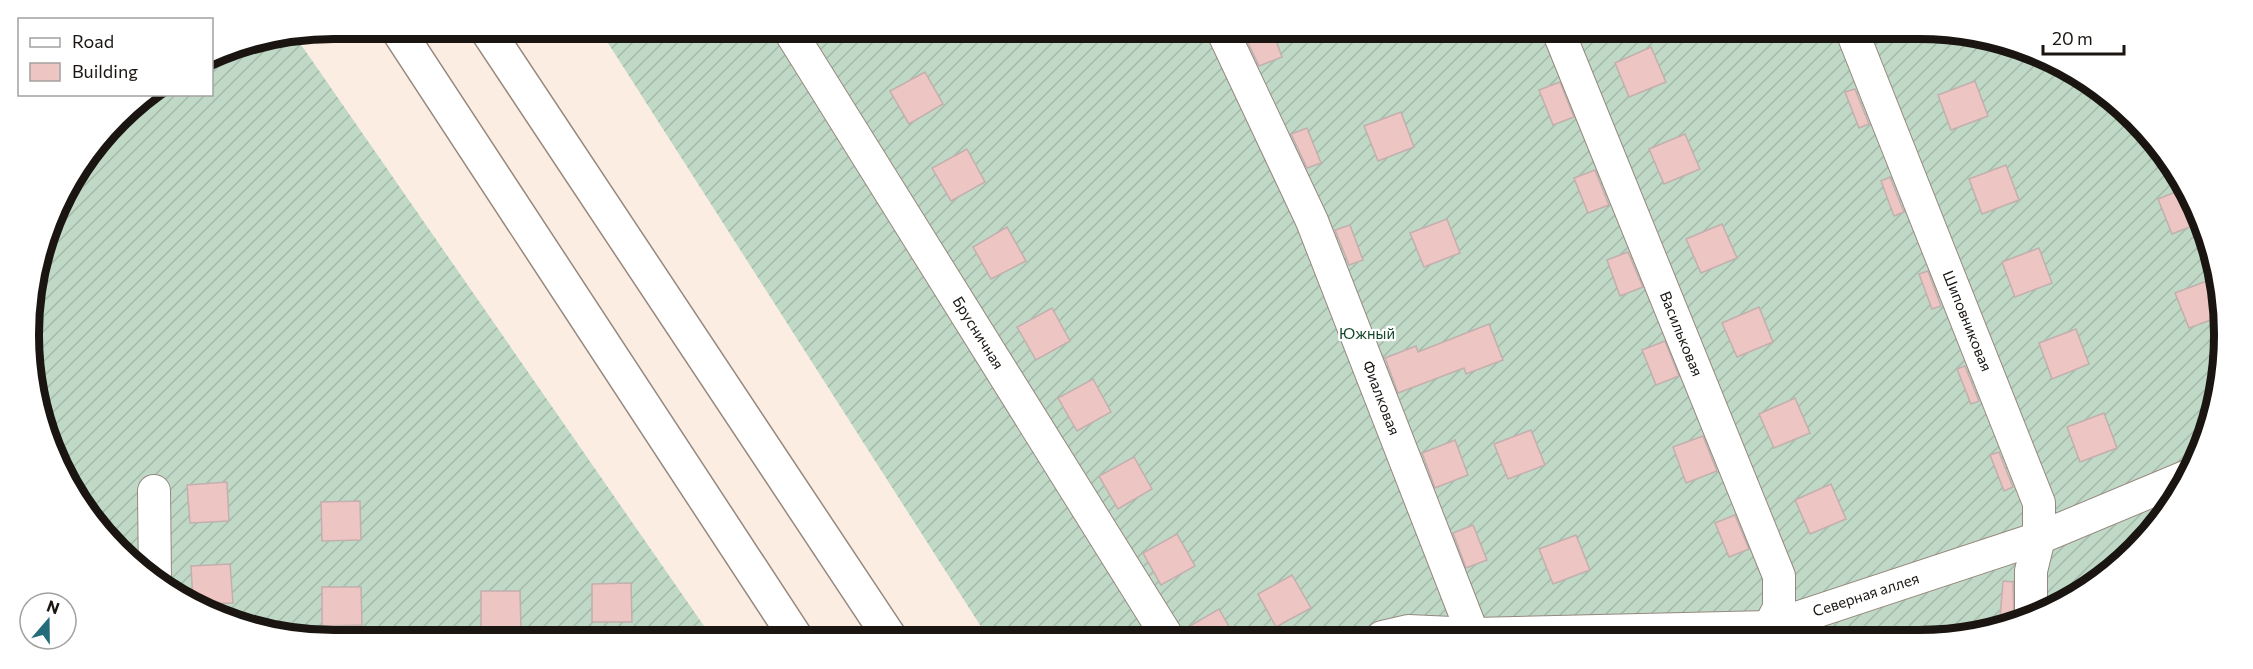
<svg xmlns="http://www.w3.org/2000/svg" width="2253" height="669" font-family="Commissioner,sans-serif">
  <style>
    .garden { fill: url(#garden-furrows) }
    .building { fill: #edc5c2; stroke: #c2afae; stroke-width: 1.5 }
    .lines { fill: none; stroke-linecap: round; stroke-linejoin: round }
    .street-casing { stroke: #96887e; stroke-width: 34 }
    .secondary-casing { stroke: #96887e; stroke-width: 36 }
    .street { stroke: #fff; stroke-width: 32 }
    .secondary { stroke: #fff; stroke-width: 33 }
    .labels { text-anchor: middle; stroke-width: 4.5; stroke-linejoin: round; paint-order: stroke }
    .street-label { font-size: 15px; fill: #1a1511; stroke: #fff }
    .park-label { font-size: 15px; fill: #13472a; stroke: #fff }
    .rim { fill: none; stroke: #1a1511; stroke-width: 8 }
  </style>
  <defs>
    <pattern id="garden-furrows" width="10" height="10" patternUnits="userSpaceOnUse" patternTransform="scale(1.5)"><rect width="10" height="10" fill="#c0d9c7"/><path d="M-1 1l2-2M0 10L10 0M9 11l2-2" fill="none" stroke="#a4b9aa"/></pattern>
  </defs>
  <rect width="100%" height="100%" fill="#fcede2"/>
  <!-- garden -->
  <g class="garden">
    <path d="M599,29L1978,34L2088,80L2173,164L2219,274V394L2193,470L2135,551L2054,609L1958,638L987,636Z"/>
    <path d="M295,36L711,636L275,635L165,589L92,520L39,414L29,314L60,199L132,105L149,95L212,94V56L218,52Z"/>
  </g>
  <!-- building -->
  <g class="building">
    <path d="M1243,32H1273L1282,57L1259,66Z"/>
    <path d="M1651,47L1666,82L1629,97L1615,63Z"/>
    <path d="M925,72L943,104L909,124L890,91Z"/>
    <path d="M1975,81L1988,116L1951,130L1938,95Z"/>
    <path d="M1560,82L1574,117L1553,125L1539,90Z"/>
    <path d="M1855,89L1869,124L1859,128L1845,92Z"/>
    <path d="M1401,112L1414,147L1378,161L1364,126Z"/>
    <path d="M1307,128L1321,163L1307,168L1291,134Z"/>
    <path d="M1685,134L1700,169L1664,184L1649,149Z"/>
    <path d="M967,149L985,182L951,201L932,168Z"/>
    <path d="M2006,165L2019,200L1982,214L1969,179Z"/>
    <path d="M1595,170L1609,205L1588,213L1574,178Z"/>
    <path d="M1890,177L1904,212L1894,216L1881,181Z"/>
    <path d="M2183,189L2197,224L2172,234L2158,199Z"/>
    <path d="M1447,219L1460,253L1424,267L1410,233Z"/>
    <path d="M1722,224L1737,258L1701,273L1686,239Z"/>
    <path d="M1350,225L1363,260L1349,265L1335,230Z"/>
    <path d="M1007,227L1026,261L991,279L973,247Z"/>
    <path d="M2039,248L2052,283L2015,297L2002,262Z"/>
    <path d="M1628,252L1643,287L1620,296L1607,260Z"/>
    <path d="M1928,271L1941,306L1932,309L1919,274Z"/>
    <path d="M2212,279L2219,297V317L2189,328L2175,293Z"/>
    <path d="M1759,307L1773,342L1737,357L1722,323Z"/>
    <path d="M1052,308L1070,341L1036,360L1017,327Z"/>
    <path d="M1489,324L1503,360L1466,374L1464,368L1398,393L1385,358L1416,346L1418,352Z"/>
    <path d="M2076,329L2089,364L2052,379L2039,343Z"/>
    <path d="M1665,341L1679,376L1656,385L1642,350Z"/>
    <path d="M1965,366L1979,401L1971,404L1957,369Z"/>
    <path d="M1093,379L1111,412L1077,431L1058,398Z"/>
    <path d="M1795,398L1810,433L1774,448L1759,414Z"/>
    <path d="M2104,413L2117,448L2080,462L2067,427Z"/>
    <path d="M1531,430L1545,465L1508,479L1494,444Z"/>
    <path d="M1703,436L1717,471L1686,483L1673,447Z"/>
    <path d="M1455,440L1468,475L1435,488L1422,453Z"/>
    <path d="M1999,452L2013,487L2004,491L1990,455Z"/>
    <path d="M1134,457L1152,489L1118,509L1099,476Z"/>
    <path d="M227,482L229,521L190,523L187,485Z"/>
    <path d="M1831,484L1846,519L1810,534L1795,500Z"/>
    <path d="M360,501L361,540L322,541L321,502Z"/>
    <path d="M1735,515L1749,549L1729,557L1715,523Z"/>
    <path d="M1473,525L1487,560L1466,568L1453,533Z"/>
    <path d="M1177,534L1195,566L1161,585L1143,553Z"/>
    <path d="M1576,535L1590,570L1553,584L1539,549Z"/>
    <path d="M230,564L233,603L202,604L193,601L191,566Z"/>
    <path d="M1292,575L1311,608L1276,627L1258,594Z"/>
    <path d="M2003,581L2013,582L2014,620L2000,619Z"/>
    <path d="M631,583L632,622H592V584Z"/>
    <path d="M322,587H361L362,625L322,626Z"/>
    <path d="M481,591H520L521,629L481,630Z"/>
    <path d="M1219,609L1235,637L1185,636L1183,630Z"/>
  </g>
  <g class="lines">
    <!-- street casing -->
    <g class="street-casing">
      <g id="street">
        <path d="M789,30L1167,636"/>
        <path d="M1223,32L1312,221L1474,637"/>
        <path d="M1559,33L1779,576V608L1769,627V638"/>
        <path d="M1853,34L2039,503V538L2031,571V616"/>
        <path d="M154,491L155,580"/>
        <path d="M1382,637L1408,631L1474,634L1769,627L2039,538L2190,475"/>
      </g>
    </g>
    <!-- secondary casing -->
    <g class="secondary-casing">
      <g id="secondary">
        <path d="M397,29L795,636"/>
        <path d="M486,29L889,636"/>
      </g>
    </g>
    <!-- street -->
    <use href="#street" class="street"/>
    <!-- secondary -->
    <use href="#secondary" class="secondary"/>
  </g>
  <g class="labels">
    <!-- street labels -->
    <g class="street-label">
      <text transform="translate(1967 321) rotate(68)" y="5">Шиповниковая</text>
      <text transform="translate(978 333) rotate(58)" y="5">Брусничная</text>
      <text transform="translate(1681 334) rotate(68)" y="5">Васильковая</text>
      <text transform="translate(1381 398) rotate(69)" y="5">Фиалковая</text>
      <text transform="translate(1866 595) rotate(-18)" y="5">Северная аллея</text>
    </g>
    <!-- park labels -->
    <g class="park-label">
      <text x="1367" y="339">Южный</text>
    </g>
  </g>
  <!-- crop -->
  <path d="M0 0H2253V669H0ZM334 39H1919A295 295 0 0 1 2214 334V335A295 295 0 0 1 1919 630H334A295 295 0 0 1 39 335V334A295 295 0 0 1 334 39Z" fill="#fff" fill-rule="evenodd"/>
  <path class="rim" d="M334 39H1919A295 295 0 0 1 2214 334V335A295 295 0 0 1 1919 630H334A295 295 0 0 1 39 335V334A295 295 0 0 1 334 39Z"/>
  <!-- legend -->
  <rect x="18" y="18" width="195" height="78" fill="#ffffff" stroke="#a3a1a0" stroke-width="1.5"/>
  <rect x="30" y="38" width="30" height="9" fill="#ffffff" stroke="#a3a1a0" stroke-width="1.5"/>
  <text x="72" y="48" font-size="18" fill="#1a1511">Road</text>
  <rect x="30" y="63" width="30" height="18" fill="#edc5c2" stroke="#a3a1a0" stroke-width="1.5"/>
  <text x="72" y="78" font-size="18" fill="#1a1511">Building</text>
  <!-- north arrow -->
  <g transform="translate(48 621) rotate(20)"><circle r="28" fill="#ffffff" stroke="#a3a1a0" stroke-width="1.5"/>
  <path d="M0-4.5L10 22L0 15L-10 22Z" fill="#246c79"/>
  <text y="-9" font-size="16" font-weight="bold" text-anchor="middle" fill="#1a1511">N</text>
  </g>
  <!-- scale -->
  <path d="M2043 45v9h81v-9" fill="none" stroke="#1a1511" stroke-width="3"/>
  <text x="2052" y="45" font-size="18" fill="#1a1511" stroke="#ffffff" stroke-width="4.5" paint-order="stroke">20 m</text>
</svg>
